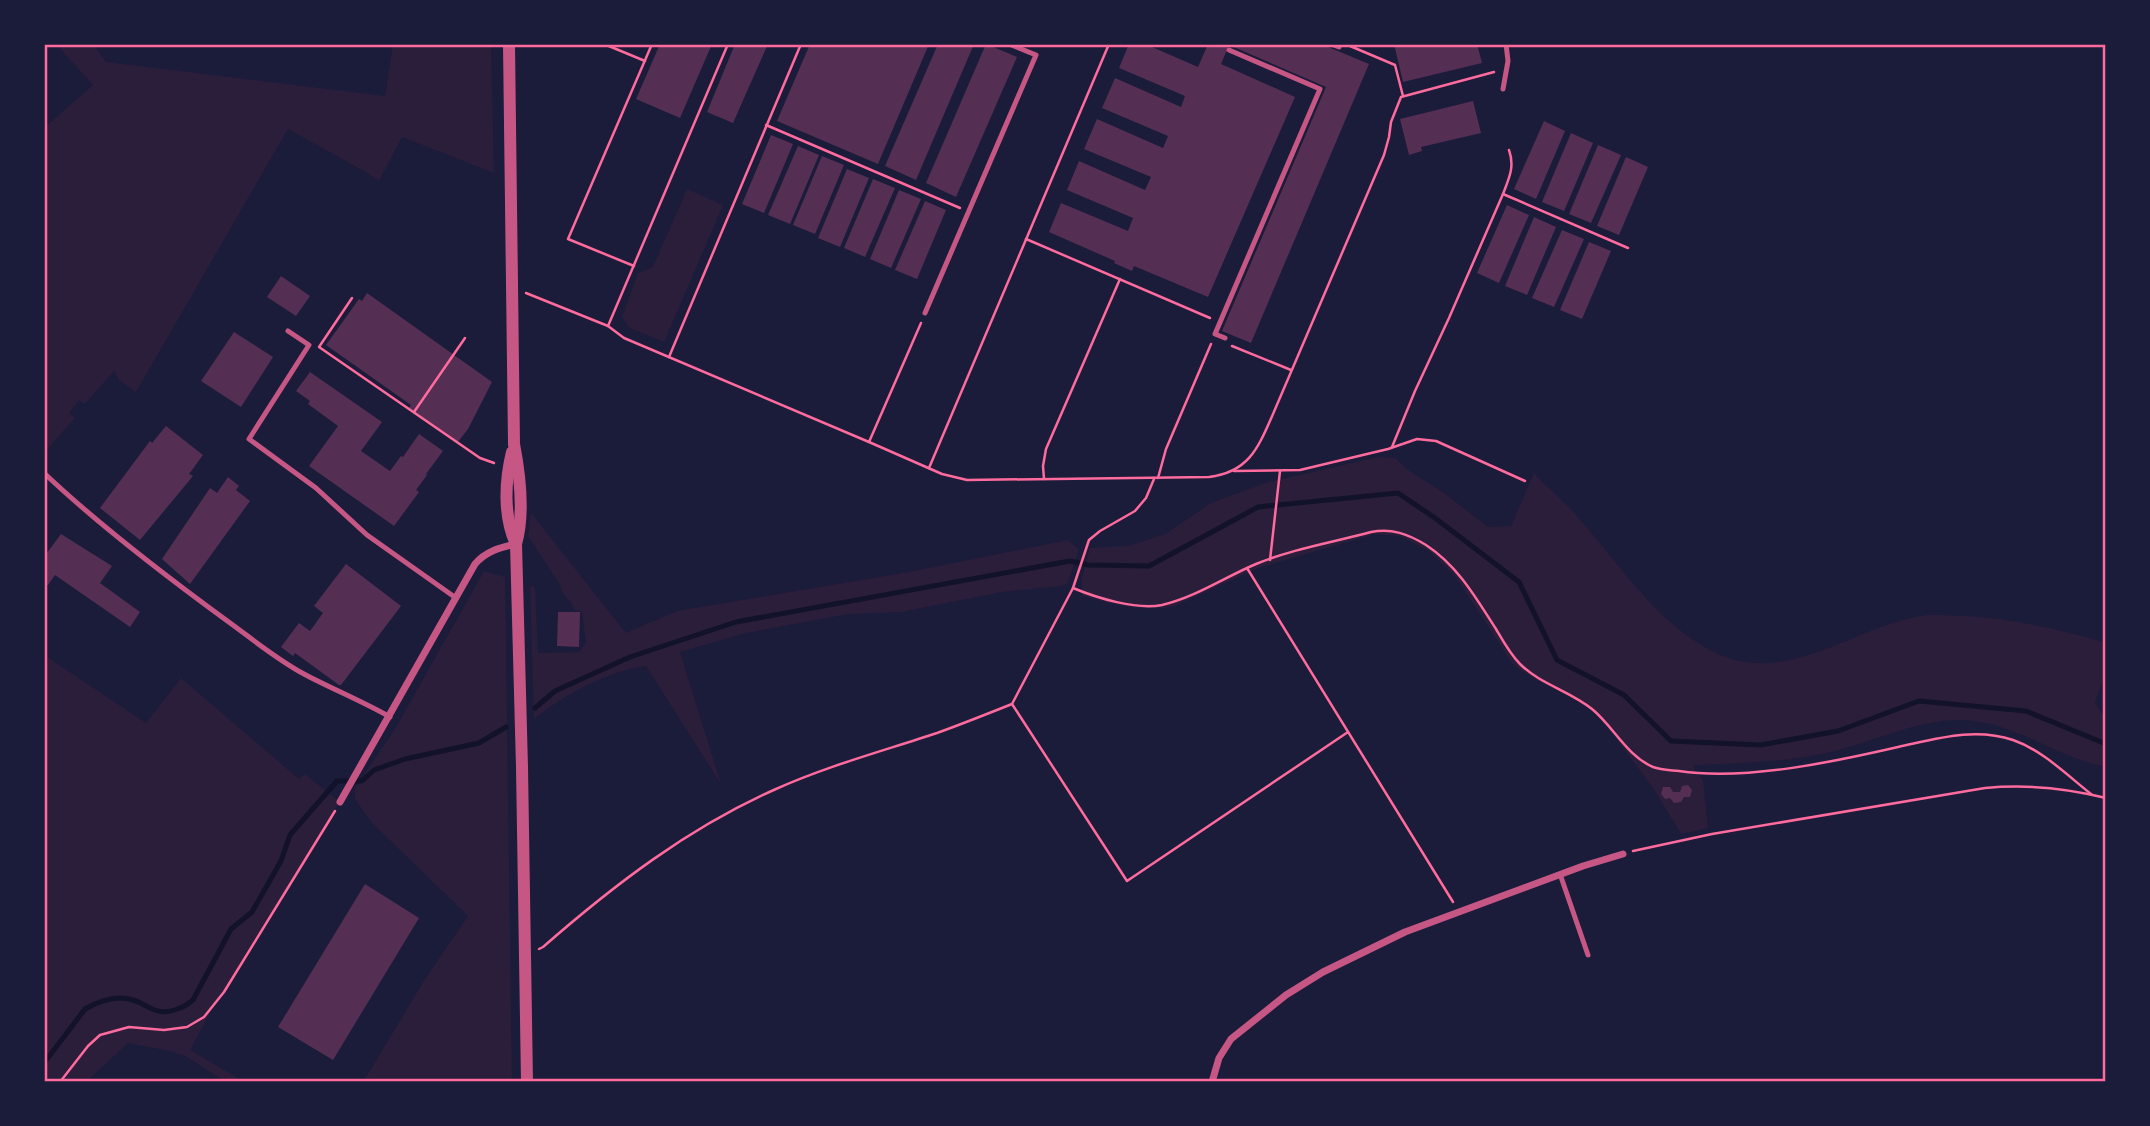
<svg xmlns="http://www.w3.org/2000/svg" width="2150" height="1126" font-family="Cabin,sans-serif">
  <style>
    .green { fill: #2a1e3b }
    .lines { fill: none; stroke-linecap: round; stroke-linejoin: round }
    .stream { stroke: #12122b; stroke-width: 5 }
    .building { fill: #542f53 }
    .path { stroke: #ff6b9d; stroke-width: 2.5 }
    .service { stroke: #c65784; stroke-width: 5 }
    .minor { stroke: #c65784; stroke-width: 7 }
    .tertiary { stroke: #c65784; stroke-width: 12 }
    .neatline { fill: none; stroke: #ff6b9d; stroke-width: 2.5 }
  </style>
  <rect width="100%" height="100%" fill="#1b1b3a"/>
  <!-- green -->
  <g class="green">
    <path d="M56,44H93L106,62L385,96L393,44H491L494,173L402,137L379,181L369,174L288,129L136,392L120,381L114,371L85,404L79,400L69,413L75,418L44,453V128L93,85Z"/>
    <path d="M687,189L723,205L664,342L630,328L622,317L638,273L653,267Z"/>
    <path d="M1378,457L1395,458L1408,470L1444,493L1488,527L1511,526L1534,473C1550,490 1568,505 1583,523C1622,568 1656,621 1710,650C1786,691 1854,624 1928,615C1940,614 1953,616 1966,616C2014,619 2059,629 2106,643V672L2095,702L2101,713L2106,715V767C2055,757 2014,721 1960,720C1914,720 1870,744 1826,753C1783,763 1738,763 1694,765L1695,773L1703,779L1708,828L1681,834L1653,788L1600,717C1574,694 1538,686 1512,663L1456,577L1429,551L1400,536L1375,534L1258,568L1174,606C1142,613 1113,604 1082,596V578L1090,548L1129,546L1165,534L1211,503L1265,483Z"/>
    <path d="M531,513L626,633L677,611L909,572L1068,540L1079,549L1068,583L1061,586L1002,592L901,612L848,614L746,633L680,652L721,784L646,666C607,671 564,695 534,719L530,587L533,586L535,588L538,653L579,652L586,643L582,612L574,610C571,597 563,599 560,585L528,536Z"/>
    <path d="M484,571L505,577L512,1082H363L425,979L468,916L372,823L355,799V788L395,729Z"/>
    <path d="M44,655L146,723L181,678L299,779L305,774L340,802L212,1009L190,1050L245,1082H226L187,1057L170,1051L128,1043L86,1082H44Z"/>
  </g>
  <g class="lines">
    <!-- stream -->
    <g class="stream">
      <path d="M535,708L555,691L630,657L736,622L1070,561L1088,565L1149,566L1258,507L1398,493L1435,518L1519,582L1557,660L1624,695L1671,741L1761,745L1838,731L1919,701L2026,711L2106,744"/>
      <path d="M44,1063L85,1009C99,1001 117,995 133,1000C141,1002 149,1009 158,1011C170,1014 185,1007 193,1000L231,929L252,912L281,861L290,835L337,781H362L374,770L405,759L479,743L506,727"/>
    </g>
  </g>
  <!-- building -->
  <g class="building">
    <path d="M660,44H712L680,118L636,99Z"/>
    <path d="M735,44H768L733,123L707,112Z"/>
    <path d="M810,44H929L878,164L777,121Z"/>
    <path d="M938,44H974L916,180L885,166Z"/>
    <path d="M986,44L1017,57L956,197L926,183Z"/>
    <path d="M1129,44H1145L1198,67L1208,44H1321L1369,64L1251,343L1222,331L1326,87L1229,45L1221,64L1295,97L1208,297L1134,266L1132,271L1114,263L1115,261L1049,232L1061,203L1128,231L1133,218L1067,190L1079,161L1145,190L1151,177L1084,149L1097,119L1163,148L1168,136L1102,108L1115,78L1181,107L1185,96L1119,68Z"/>
    <path d="M1394,44H1477L1482,63L1403,82Z"/>
    <path d="M1473,101L1481,133L1421,147L1422,151L1409,155L1400,119Z"/>
    <path d="M1544,121L1565,131L1536,199L1514,189Z"/>
    <path d="M1571,133L1593,143L1564,211L1542,202Z"/>
    <path d="M771,135L793,144L764,213L742,204Z"/>
    <path d="M1598,145L1621,155L1591,223L1569,214Z"/>
    <path d="M798,146L819,155L790,224L768,215Z"/>
    <path d="M822,156L844,165L815,234L793,225Z"/>
    <path d="M1626,157L1648,167L1619,235L1597,226Z"/>
    <path d="M847,169L869,178L840,247L818,238Z"/>
    <path d="M873,179L895,188L865,257L844,248Z"/>
    <path d="M899,190L921,199L891,268L870,259Z"/>
    <path d="M925,201L946,210L917,279L895,270Z"/>
    <path d="M1507,205L1529,215L1499,283L1477,273Z"/>
    <path d="M1534,217L1556,227L1527,295L1505,286Z"/>
    <path d="M1562,230L1584,239L1554,307L1532,298Z"/>
    <path d="M1589,242L1611,251L1582,319L1560,310Z"/>
    <path d="M281,276L310,296L296,316L267,297Z"/>
    <path d="M367,293L492,382L468,429L458,442L409,408L411,405L326,345L359,299L362,301Z"/>
    <path d="M234,332L273,357L241,407L201,381Z"/>
    <path d="M310,372L382,422L361,451L390,471L401,456L403,457L419,434L443,451L426,474L427,475L416,490L419,492L394,526L309,466L338,426L308,404L310,401L296,391Z"/>
    <path d="M166,426L203,455L189,474L193,476L140,540L100,508L150,441L152,443Z"/>
    <path d="M228,477L239,486L236,490L250,501L190,584L162,559L210,488L217,493Z"/>
    <path d="M61,534L112,566L100,583L140,612L130,627L55,575L48,585H44V557Z"/>
    <path d="M346,564L401,606L341,685H339L295,653L293,656L281,647L299,623L310,631L323,613L314,606Z"/>
    <path d="M558,612H580L579,647L557,646Z"/>
    <path d="M1688,785L1692,790L1690,797H1684L1681,802L1674,803L1670,798L1665,799L1661,794L1663,787H1670L1673,792H1680L1682,786Z"/>
    <path d="M365,884L419,918L333,1060L278,1027Z"/>
  </g>
  <g class="lines">
    <!-- path -->
    <g class="path">
      <path d="M604,44L645,61"/>
      <path d="M1350,46L1395,65L1403,96"/>
      <path d="M766,125L960,208"/>
      <path d="M1509,150C1515,167 1509,178 1503,194L1628,248"/>
      <path d="M1026,239L1210,318"/>
      <path d="M634,266L568,239L652,44"/>
      <path d="M526,293L608,326L624,338L869,442L921,323"/>
      <path d="M352,298L319,347L480,458L494,463"/>
      <path d="M608,326L728,44"/>
      <path d="M1232,346L1291,370"/>
      <path d="M669,357L801,44"/>
      <path d="M414,412L465,338"/>
      <path d="M869,442L942,474L967,480L1209,477C1249,472 1258,448 1273,414L1384,155L1389,137L1391,122L1401,97L1494,72"/>
      <path d="M1392,447L1415,391L1449,318L1503,194"/>
      <path d="M929,468L1109,44"/>
      <path d="M1234,471L1300,470L1388,449L1417,439L1436,441L1525,481"/>
      <path d="M1158,478L1166,449L1211,344"/>
      <path d="M1044,479L1043,466L1046,449L1120,279"/>
      <path d="M1270,560L1280,471"/>
      <path d="M1247,568L1453,902"/>
      <path d="M1073,588C1097,598 1136,610 1162,605C1196,597 1225,577 1256,564C1292,549 1334,542 1371,532C1392,528 1408,534 1426,545C1458,566 1476,598 1496,629C1503,641 1510,654 1520,664C1540,684 1570,691 1592,709C1613,726 1627,756 1653,767C1661,770 1670,770 1679,771C1745,781 1833,762 1898,747C1936,739 1974,727 2013,740C2042,750 2067,775 2091,794"/>
      <path d="M1012,704L1127,881L1348,732"/>
      <path d="M1633,851L1712,834L1985,788C2027,784 2066,788 2106,798"/>
      <path d="M539,949L543,947C614,885 688,828 776,789C827,766 883,751 937,733C962,724 987,714 1012,704L1073,588L1089,540L1100,531L1135,511L1146,498L1154,479"/>
      <path d="M60,1082L88,1046L100,1035L129,1027L164,1030L187,1027L204,1017L224,992L335,811"/>
    </g>
    <!-- service -->
    <g class="service">
      <path d="M1331,44L1339,47L1340,44"/>
      <path d="M1503,89L1508,61L1506,44"/>
      <path d="M925,313L1036,55L1009,44"/>
      <path d="M288,331L309,345L249,439L316,488L367,535L456,598"/>
      <path d="M1225,338L1215,334L1320,89L1229,50"/>
      <path d="M44,473C100,526 163,574 226,620C251,638 276,659 304,674C332,689 362,701 390,717"/>
      <path d="M1560,874L1588,955"/>
    </g>
    <!-- minor -->
    <g class="minor">
      <path d="M340,802L475,564C486,551 499,548 516,544"/>
      <path d="M1212,1082L1219,1058L1231,1039L1286,995L1323,972L1405,932L1583,866L1623,854"/>
    </g>
    <!-- tertiary -->
    <g class="tertiary">
      <path d="M509,44L514,444C520,475 525,513 516,544L522,767L527,1082"/>
      <path d="M512,452C505,481 503,516 516,544"/>
    </g>
  </g>
  <!-- border -->
  <rect width="2150" height="1126" fill="none" stroke="#1b1b3a" stroke-width="91"/>
  <rect x="46" y="46" width="2058" height="1034" class="neatline"/>
</svg>
